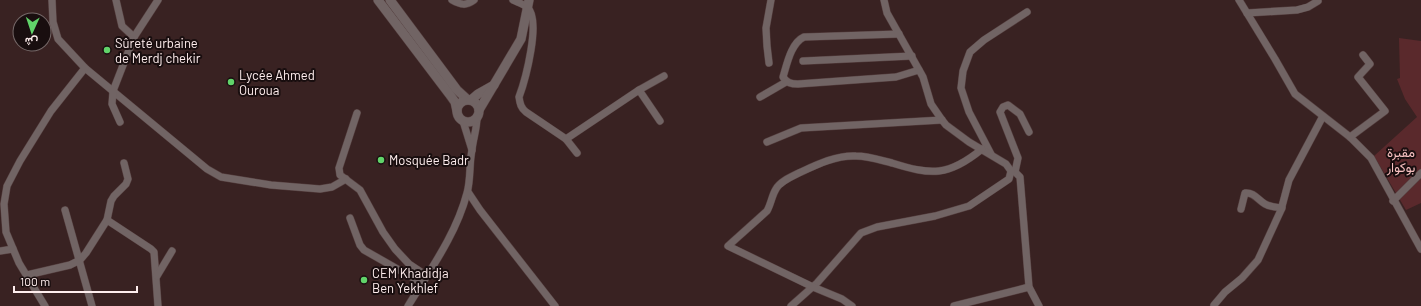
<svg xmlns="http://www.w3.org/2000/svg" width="1421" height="306" font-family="Barlow,Vazirmatn,sans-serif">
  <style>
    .green { fill: #5a292c }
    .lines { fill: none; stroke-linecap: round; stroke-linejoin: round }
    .minor-casing { stroke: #553f3f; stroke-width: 8 }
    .tertiary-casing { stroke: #553f3f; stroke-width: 10 }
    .minor { stroke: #716464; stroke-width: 7 }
    .tertiary { stroke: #716464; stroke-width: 9 }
    .poi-dot { fill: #61d46a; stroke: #190e0f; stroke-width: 1.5 }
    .labels { text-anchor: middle; stroke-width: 4; stroke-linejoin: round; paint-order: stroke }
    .poi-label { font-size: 13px; fill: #fee; stroke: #190e0f; text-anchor: start }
    .park-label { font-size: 13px; fill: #f7c0c0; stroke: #190e0f }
  </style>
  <rect width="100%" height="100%" fill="#392222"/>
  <!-- green -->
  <path class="green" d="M1399,38L1421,41V203L1406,210L1374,156L1417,117L1405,99L1397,79L1400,78Z"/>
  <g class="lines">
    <!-- minor casing -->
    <g class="minor-casing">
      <g id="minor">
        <path d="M52,0L53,22L58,39L85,68L207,169L221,177L271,185L320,189L332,187L346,179"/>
        <path d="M116,0L122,26L134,37"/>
        <path d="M452,0C461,5 466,6 474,0"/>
        <path d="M513,0C517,2 523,4 527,7C542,19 525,81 519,97C520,104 521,108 526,112L566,139L577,153"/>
        <path d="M1239,0L1275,59L1295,94L1350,137L1371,158L1421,249"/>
        <path d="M1247,13L1297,10L1308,7L1318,1"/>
        <path d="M899,34L804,37C791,43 787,64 783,77C787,83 791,84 798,84L896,77L919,70"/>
        <path d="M803,61L912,56"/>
        <path d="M769,63L767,46L766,28L771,0"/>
        <path d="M639,90L660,121"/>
        <path d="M760,97L786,82"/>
        <path d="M357,113L339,168L340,175L360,190L383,232L395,249L409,264L427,276"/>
        <path d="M463,121L472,150"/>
        <path d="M120,122L112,104L113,91L134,37L158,0"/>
        <path d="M1350,137L1385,111L1358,77L1370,64L1363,55"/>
        <path d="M566,139L639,90L664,76"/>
        <path d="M767,142L801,128L942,120"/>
        <path d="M991,154L969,112L961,88L963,71L970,52L984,40L1027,12"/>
        <path d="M1011,171L1015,172L1020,177L1029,287L1039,306"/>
        <path d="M1015,172L1018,158L1000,112L1003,107L1008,105L1020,114L1029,132"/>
        <path d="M468,192L480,210L555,306"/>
        <path d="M1393,201L1421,173"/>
        <path d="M1241,209L1245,193C1254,192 1258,200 1265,204C1270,207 1276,207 1282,208"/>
        <path d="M65,210L92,306"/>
        <path d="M350,218L360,245L364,250L422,283"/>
        <path d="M107,220L151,249L154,252L158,306"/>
        <path d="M0,251L13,249"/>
        <path d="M27,275L70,265L80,260L86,253L107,220L111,201L114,196L126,184L128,179L124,163"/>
        <path d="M157,276L172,251"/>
        <path d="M1214,305L1225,292L1242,278L1258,260L1281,210L1289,180L1323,116"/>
        <path d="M45,306L19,263L6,232L4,204L7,186L20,161L51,111L85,68"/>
        <path d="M408,306C430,270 456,235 467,193C471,179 469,164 472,150C473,139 477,129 477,117"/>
        <path d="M791,306L817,283L861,233L877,227L935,216L969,206L1009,179L1011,171L1006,164L969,142L946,125L942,120L931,104L923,77L887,13L884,0"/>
        <path d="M852,306L842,299L813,287L728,246L767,211C771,204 772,195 776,189C780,181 793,176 801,172C818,164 837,155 856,156C868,156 880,160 892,163C931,175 948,177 982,149"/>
        <path d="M954,306L1029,287"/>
      </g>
    </g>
    <!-- tertiary casing -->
    <g class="tertiary-casing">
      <g id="tertiary">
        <path d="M378,0L450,95L455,102L457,111"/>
        <path d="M390,0L457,90L468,100"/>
        <circle cx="468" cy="111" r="11"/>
        <path d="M471,100L478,94L494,85"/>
        <path d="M479,110L521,39L529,0"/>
      </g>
    </g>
    <!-- minor -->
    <use href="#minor" class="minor"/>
    <!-- tertiary -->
    <use href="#tertiary" class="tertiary"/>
  </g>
  <!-- markers -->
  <g class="poi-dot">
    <circle cx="107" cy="50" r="4"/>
    <circle cx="231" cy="82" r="4"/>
    <circle cx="381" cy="160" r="4"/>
    <circle cx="364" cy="280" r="4"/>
  </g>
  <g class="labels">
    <!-- poi labels -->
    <g class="poi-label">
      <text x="115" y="48">Sûreté urbaine<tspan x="115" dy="15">de Merdj chekir</tspan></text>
      <text x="239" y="80">Lycée Ahmed<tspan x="239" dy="15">Ouroua</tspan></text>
      <text x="389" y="165">Mosquée Badr</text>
      <text x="372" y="278">CEM Khadidja<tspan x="372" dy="15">Ben Yekhlef</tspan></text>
    </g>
    <!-- park labels -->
    <g class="park-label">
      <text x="1401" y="157">مقبرة<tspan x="1401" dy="15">بوكوار</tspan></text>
    </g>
  </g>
  <!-- north arrow -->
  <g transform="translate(32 32) rotate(183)"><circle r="19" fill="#190e0f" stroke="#756868"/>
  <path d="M0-3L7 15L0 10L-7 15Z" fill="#61d46a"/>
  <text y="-6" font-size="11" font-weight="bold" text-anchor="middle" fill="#ffeeee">ش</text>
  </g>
  <!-- scale -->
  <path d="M14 286v6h123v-6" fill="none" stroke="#ffeeee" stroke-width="2"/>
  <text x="20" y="286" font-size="12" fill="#ffeeee" stroke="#190e0f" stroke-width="3" paint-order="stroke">100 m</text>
</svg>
